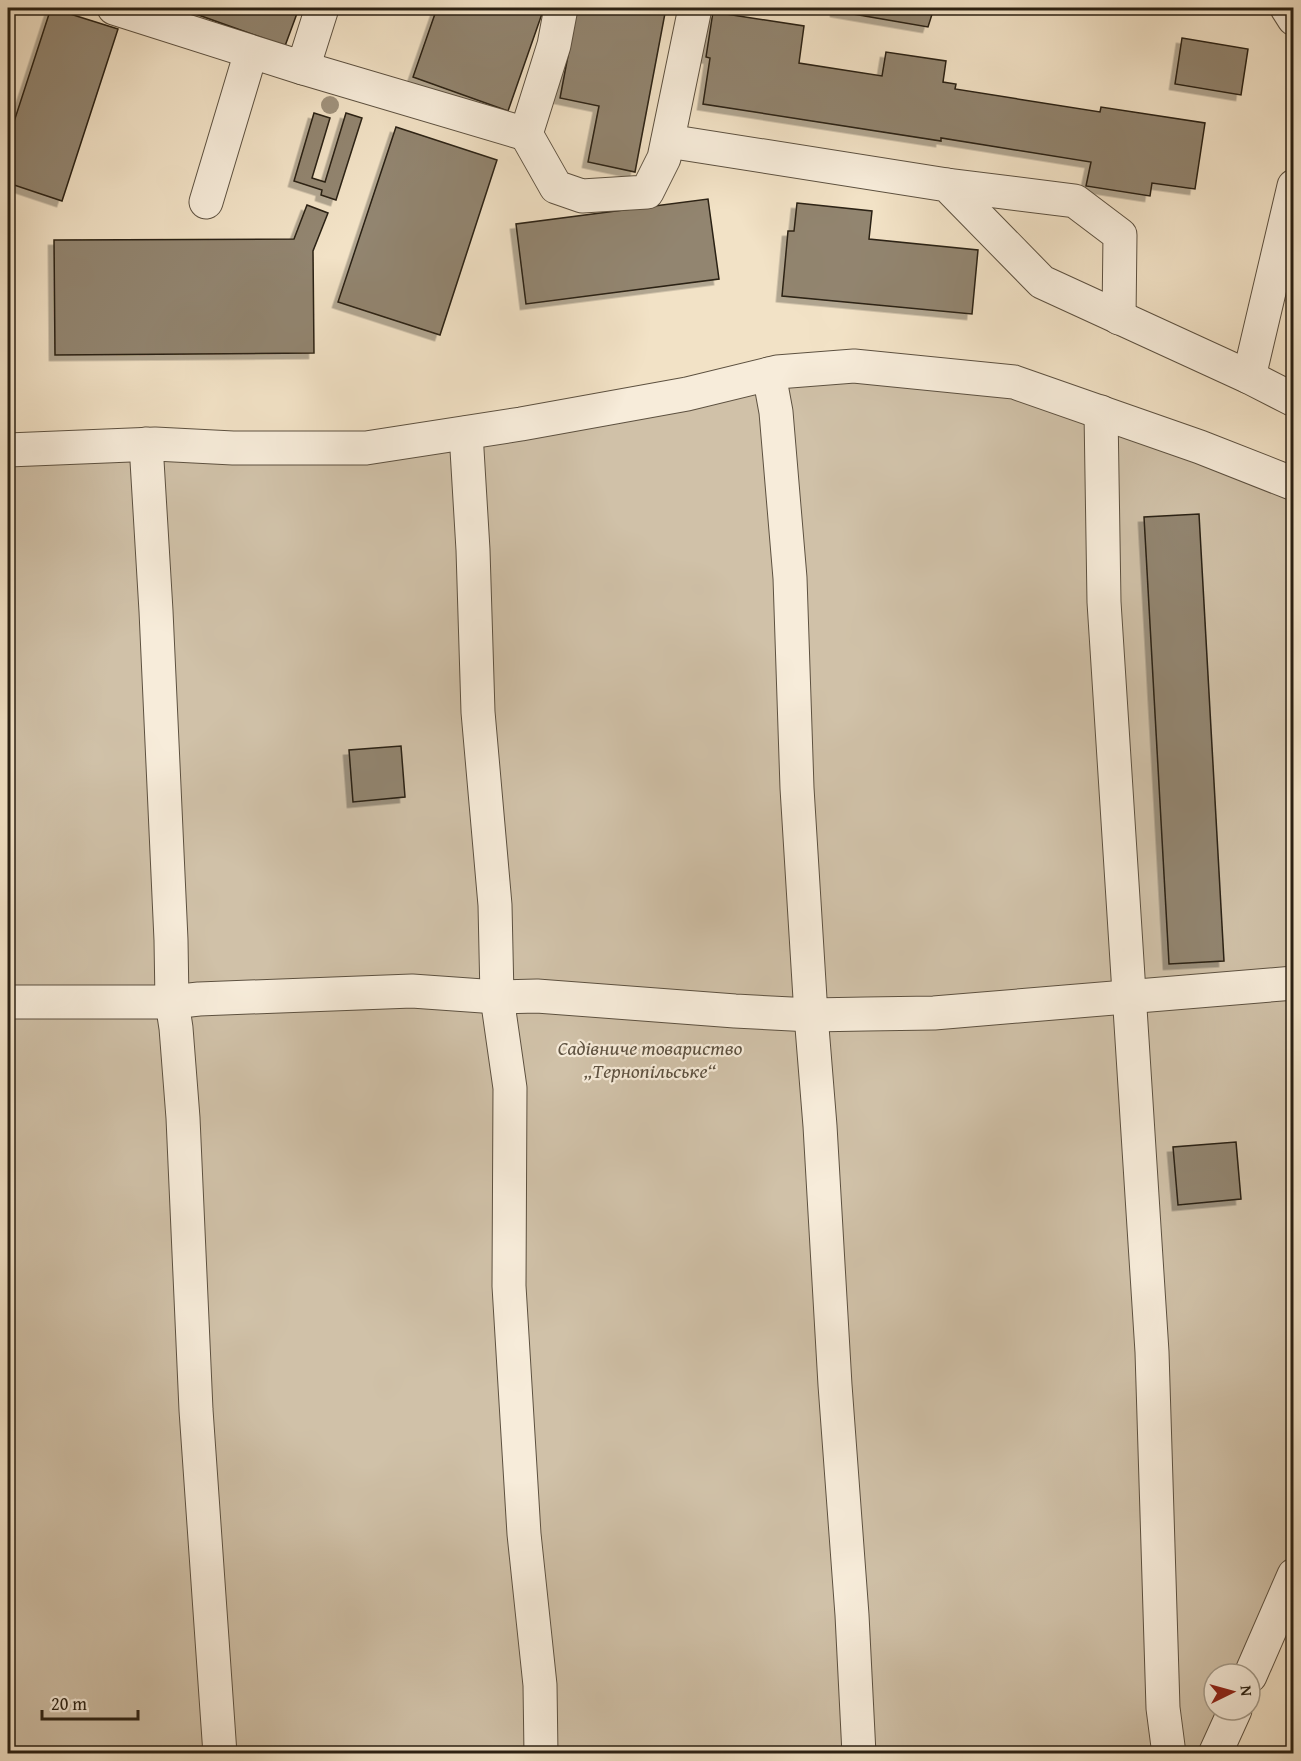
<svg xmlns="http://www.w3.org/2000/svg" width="1301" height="1761" font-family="'Gentium Book Plus',serif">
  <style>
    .green { fill: #d0c1a8; stroke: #7e715e; stroke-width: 1.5 }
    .building { fill: #928570; stroke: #2b2113; stroke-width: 1.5; filter: url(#shadow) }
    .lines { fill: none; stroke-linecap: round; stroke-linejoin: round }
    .minor-casing { stroke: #5d5140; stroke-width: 35 }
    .minor { stroke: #f7ecda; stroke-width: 33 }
    .tree { fill: #a0927c }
    .labels { text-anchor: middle; stroke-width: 4.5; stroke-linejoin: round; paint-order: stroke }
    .park-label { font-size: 20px; font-style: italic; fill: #5d5140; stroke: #f7ecda }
  </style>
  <defs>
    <filter id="shadow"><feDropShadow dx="-5.5" dy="5.5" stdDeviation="0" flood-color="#0004"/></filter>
  </defs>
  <rect width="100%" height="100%" fill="#f2e2c6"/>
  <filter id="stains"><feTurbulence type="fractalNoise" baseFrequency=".00333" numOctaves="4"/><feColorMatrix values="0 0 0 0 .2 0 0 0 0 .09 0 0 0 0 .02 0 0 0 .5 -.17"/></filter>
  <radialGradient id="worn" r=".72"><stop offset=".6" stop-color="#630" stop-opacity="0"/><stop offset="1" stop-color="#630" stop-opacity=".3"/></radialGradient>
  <!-- green -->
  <path class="green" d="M777,372L1014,382L1293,484V1575L1250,1674H1214V1710H1235L1215,1753H8V450L366,448Z"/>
  <!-- building -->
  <g class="building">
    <path d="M51,8L118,29L62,201L8,183V140Z"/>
    <path d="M179,8H299L285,46Z"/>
    <path d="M437,8H544L508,111L413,77Z"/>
    <path d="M577,8H666L635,172L588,162L599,106L560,98Z"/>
    <path d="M836,8H934L928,27L836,11Z"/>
    <path d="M713,12L804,26L799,63L882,76L886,52L946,61L943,82L956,84L955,89L1100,112L1101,107L1205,123L1195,189L1152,183L1150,196L1086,186L1091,162L941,138V141L703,104L710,58L706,57Z"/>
    <path d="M1182,38L1248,49L1241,95L1175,84Z"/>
    <path d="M314,113L330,118L312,178L325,182L346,113L362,118L336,200L321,195L322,190L294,181Z"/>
    <path d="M396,127L497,160L440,335L338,302Z"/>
    <path d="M708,199L719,279L526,304L516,224Z"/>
    <path d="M797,203L872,211L869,239L978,250L972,314L782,296L788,231H794Z"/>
    <path d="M307,205L328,213L313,251L314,353L55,355L54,240L294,239Z"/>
    <path d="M1199,514L1224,961L1169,964L1144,517Z"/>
    <path d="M401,746L405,797L353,802L349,750Z"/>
    <path d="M1236,1142L1241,1199L1178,1205L1173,1147Z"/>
  </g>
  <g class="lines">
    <!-- minor casing -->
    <g class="minor-casing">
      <g id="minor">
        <path d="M114,8L303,68L322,8"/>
        <path d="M1287,8L1294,19"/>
        <path d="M303,68L526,134L554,45L561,8"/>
        <path d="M526,134L556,187L582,196L647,192L664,158L695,8"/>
        <path d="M668,141L947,185L1042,282L1249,377"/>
        <path d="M947,185L1075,201L1120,235L1119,318"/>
        <path d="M1294,186L1249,377L1294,400"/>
        <path d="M206,202L251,52"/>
        <path d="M769,374L776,412L790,578L797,788L811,1015L820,1126L835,1385L852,1615L859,1754"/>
        <path d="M1101,412L1104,602L1152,1352L1163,1708L1169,1754"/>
        <path d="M466,433L473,550L478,712L495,905L497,997L510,1088L509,1286L524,1534L540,1685L541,1754"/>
        <path d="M146,444L156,611L171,940L172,1002L176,1028L183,1118L196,1410L220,1754"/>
        <path d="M8,450L155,444L233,448H366L521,424L687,394L777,372L854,366L1014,382L1200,447L1294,484"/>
        <path d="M8,1002H172L199,999L412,991L497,997L537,996L735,1011L811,1015L866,1014L934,1013L1294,983"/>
        <path d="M1250,1676L1294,1575"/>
        <path d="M1215,1754L1235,1710"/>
      </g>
    </g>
    <!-- minor -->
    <use href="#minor" class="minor"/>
  </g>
  <!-- trees -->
  <circle class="tree" cx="330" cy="105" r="9"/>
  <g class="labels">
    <!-- park labels -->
    <g class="park-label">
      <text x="650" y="1055">Садівниче товариство<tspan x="650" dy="23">„Тернопільське“</tspan></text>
    </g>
  </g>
  <!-- margin -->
  <rect width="1301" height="1761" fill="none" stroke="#f2e2c6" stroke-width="30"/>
  <rect x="9" y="9" width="1283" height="1743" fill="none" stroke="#2b2113" stroke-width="3"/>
  <rect x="15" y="15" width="1271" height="1731" fill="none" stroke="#2b2113" stroke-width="1.5"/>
  <!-- north arrow -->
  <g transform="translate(1232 1692) rotate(85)"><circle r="28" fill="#f7ecda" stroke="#a59b8a" stroke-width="1.5"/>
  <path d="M0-4.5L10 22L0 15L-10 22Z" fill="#8f2418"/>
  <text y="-9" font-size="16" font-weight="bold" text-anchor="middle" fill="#2b2113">N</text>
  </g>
  <!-- scale -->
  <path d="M42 1710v9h96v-9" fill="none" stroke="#2b2113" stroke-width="3"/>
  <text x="51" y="1710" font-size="18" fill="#2b2113" stroke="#f7ecda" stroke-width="4.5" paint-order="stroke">20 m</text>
  <rect width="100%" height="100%" filter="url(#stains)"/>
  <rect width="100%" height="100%" fill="url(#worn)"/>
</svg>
